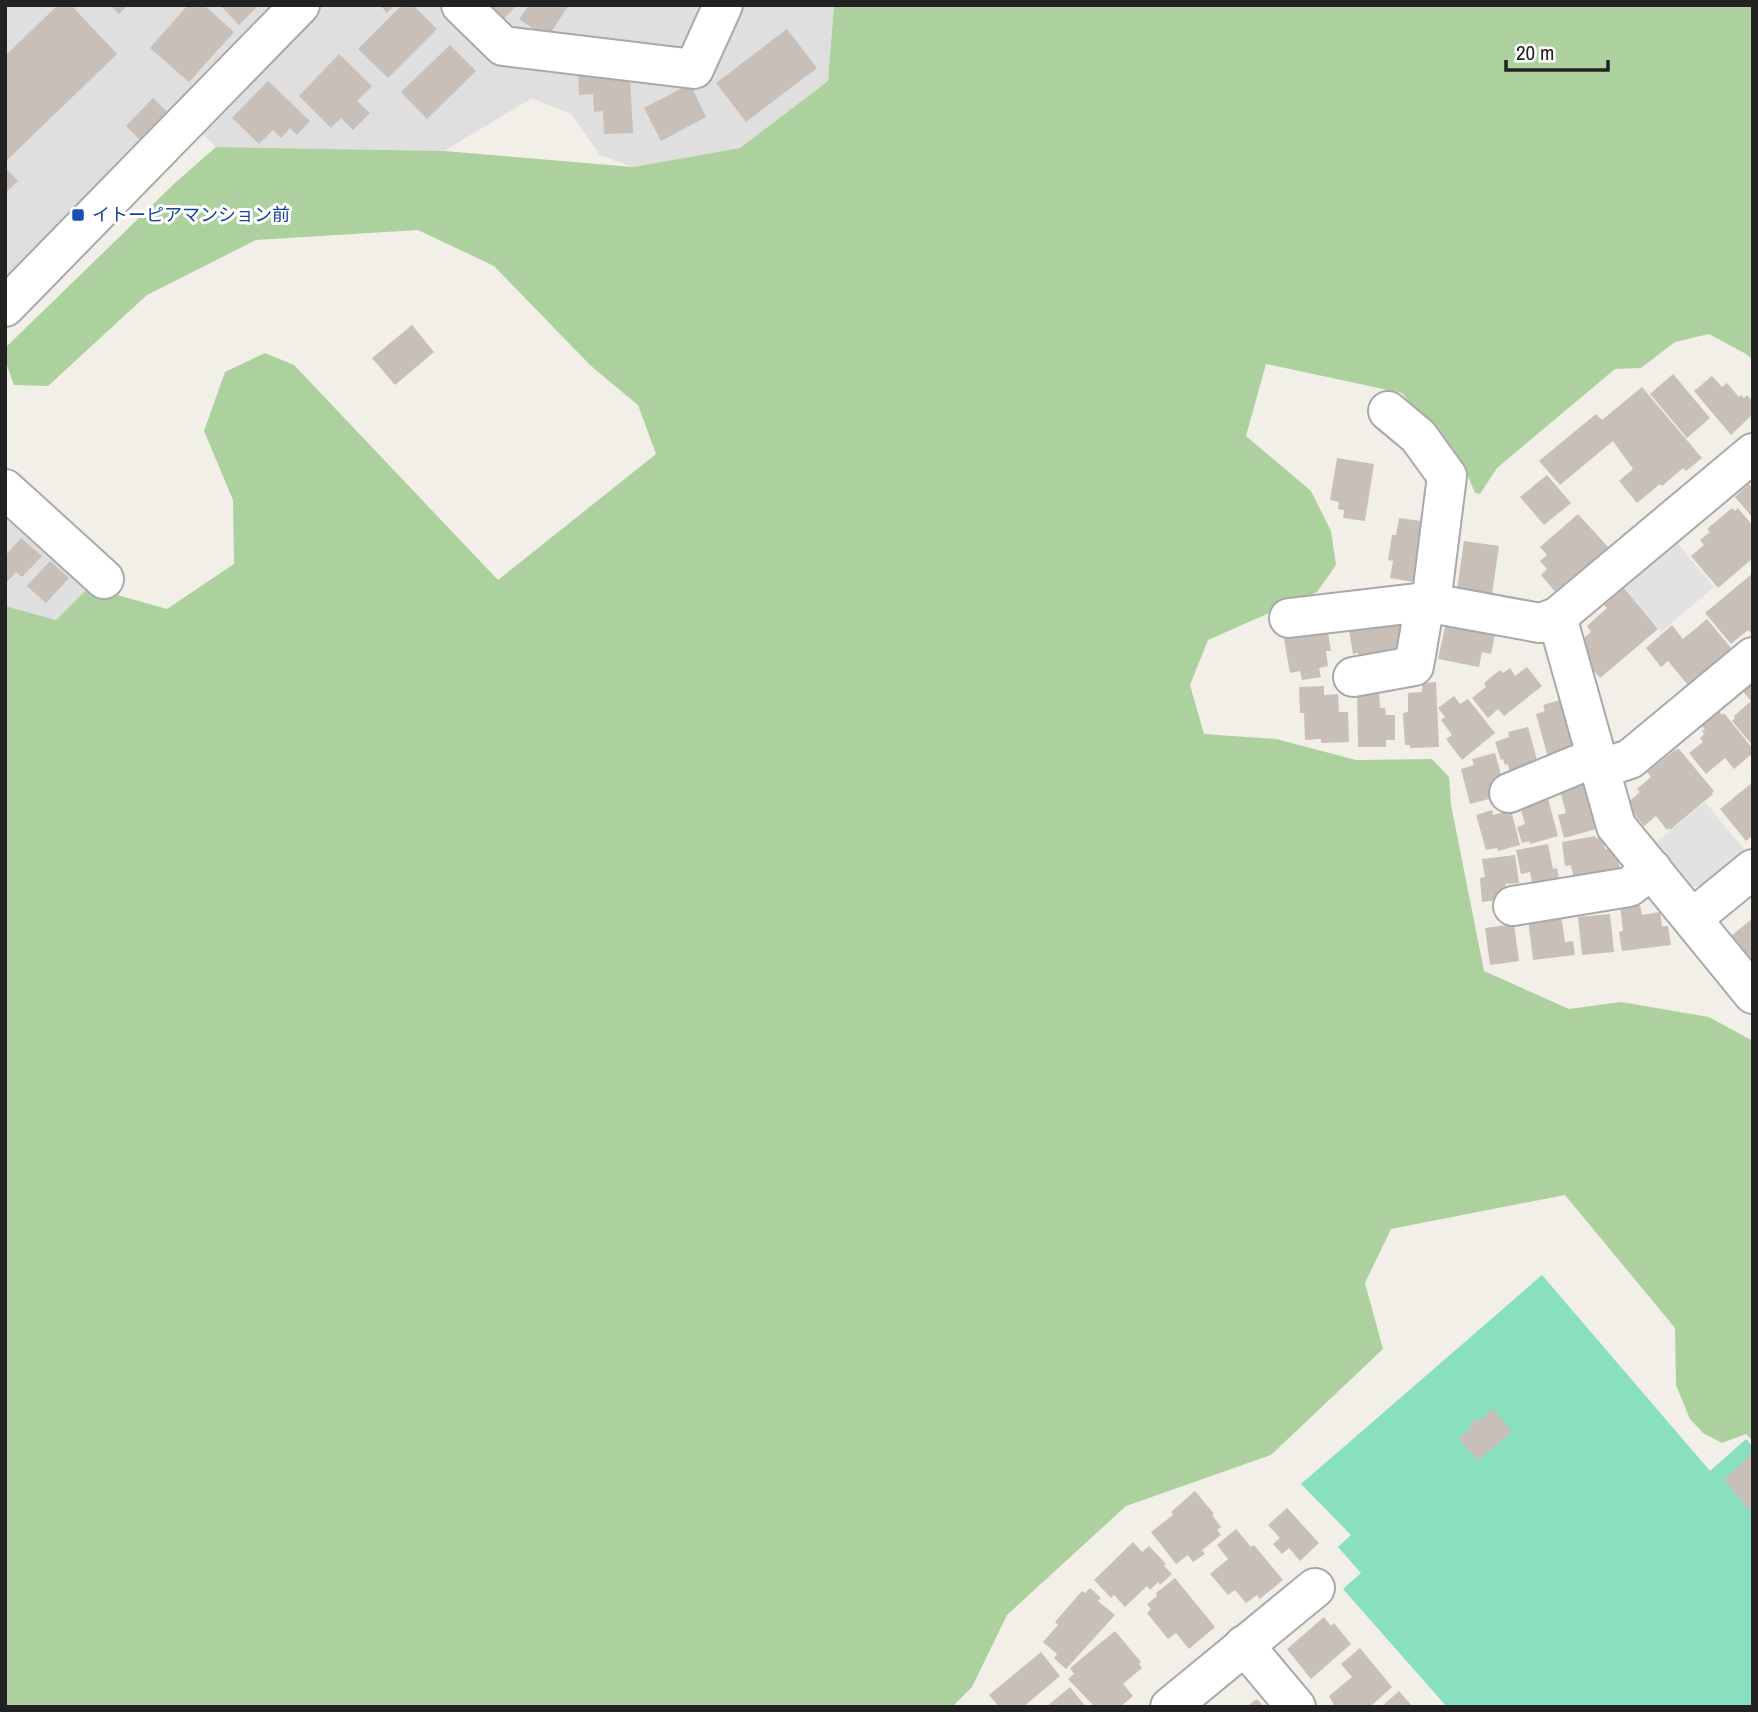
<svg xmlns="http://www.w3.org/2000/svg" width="1758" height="1712" font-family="'Archivo Narrow','Noto Sans JP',sans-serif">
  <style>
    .residential { fill: #e0dfdf }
    .forest { fill: #add19e }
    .pitch { fill: #88e0be }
    .parking { fill: #e2e2e2 }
    .building { fill: #c7bfb8 }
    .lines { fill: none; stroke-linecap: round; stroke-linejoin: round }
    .minor-casing { stroke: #a9a9a9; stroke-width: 42 }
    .minor { stroke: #fff; stroke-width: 38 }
    .transit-dot { fill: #1a4fb4; stroke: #fff; stroke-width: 2.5 }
    .labels { text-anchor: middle; stroke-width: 6; stroke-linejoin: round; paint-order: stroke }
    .transit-label { font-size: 18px; fill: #164399; stroke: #fff; text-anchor: start }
  </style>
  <rect width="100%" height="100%" fill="#f2efe9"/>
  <!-- residential -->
  <g class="residential">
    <path d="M5,5H281L5,286Z"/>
    <path d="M316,5H449L499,53L699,77L734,5H834L828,81L740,148L633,167L600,155L571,114L532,98L444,151L216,147L197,129Z"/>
    <path d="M469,5H717L696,52L502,37Z"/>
    <path d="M5,508L89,587L56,620L5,606Z"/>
  </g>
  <!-- forest -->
  <path class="forest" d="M834,5H1753V360L1746,354L1709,334L1675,342L1641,368L1615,369L1497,468L1480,494L1475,493L1464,467L1402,393L1266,364L1246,436L1311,491L1331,531L1336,565L1317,592L1208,640L1190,685L1204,734L1276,739L1356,760L1432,759L1449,777L1451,805L1484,971L1569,1009L1621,1002L1709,1017L1753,1041V1441L1746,1434L1722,1443L1703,1433L1690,1419L1676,1385L1675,1328L1565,1195L1391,1229L1365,1283L1383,1349L1271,1455L1126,1506L1007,1615L972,1687L952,1707H5V606L56,620L89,587L167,609L234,564L233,500L204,431L225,372L265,353L294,365L498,580L656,454L638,405L591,366L494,266L418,230L256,240L147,295L48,386L14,385L5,360V348L176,182L216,147L444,151L633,167L740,148L828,81Z"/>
  <!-- pitch -->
  <path class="pitch" d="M1542,1275L1710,1471L1746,1439L1753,1447V1707H1447L1343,1589L1361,1573L1338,1547L1351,1535L1301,1484Z"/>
  <!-- parking -->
  <g class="parking">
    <path d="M1675,540L1714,587L1661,632L1620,582Z"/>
    <path d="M1705,802L1746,852L1705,886H1687L1652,846Z"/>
  </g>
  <!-- building -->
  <g class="building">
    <path d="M58,5H71L117,54L5,162V56Z"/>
    <path d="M110,5H128L119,14Z"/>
    <path d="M188,5H204L234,32L189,82L150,48Z"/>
    <path d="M220,5H259L239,25Z"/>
    <path d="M380,5H395L387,13Z"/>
    <path d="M402,5H413L437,29L388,78L358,49Z"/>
    <path d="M475,5H517L496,27Z"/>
    <path d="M529,5H569L547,38L519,19Z"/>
    <path d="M787,29L817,68L746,122L716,83Z"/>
    <path d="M450,45L476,71L427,119L401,92Z"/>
    <path d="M339,54L372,86L357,101L370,113L353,130L341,118L331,128L299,96Z"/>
    <path d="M600,70L601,78L630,77L633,133L604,134L603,111L594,112L593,94L579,95L578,72Z"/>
    <path d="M268,81L310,121L297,135L290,128L281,138L273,130L259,144L232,118Z"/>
    <path d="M690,84L706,117L661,141L644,108Z"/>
    <path d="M153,98L168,113L141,141L126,126Z"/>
    <path d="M5,167L18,181L5,193Z"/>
    <path d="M412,325L434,352L395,385L372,358Z"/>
    <path d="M1673,374L1710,418L1687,438L1650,394Z"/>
    <path d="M1712,376L1722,387L1727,383L1739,397L1741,395L1744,398L1747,395L1753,402V414L1731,435L1694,391Z"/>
    <path d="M1642,387L1702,458L1686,471L1683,468L1662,486L1660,484L1637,503L1619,481L1633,469L1613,441L1560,485L1539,461L1596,414L1602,420Z"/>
    <path d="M1337,458L1374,464L1365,521L1343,518L1344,510L1338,509L1339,502L1330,500Z"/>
    <path d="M1547,475L1571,503L1544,525L1520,497Z"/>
    <path d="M1749,484L1753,489V518L1735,497Z"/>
    <path d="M1732,508L1735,511L1738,508L1753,526V558L1718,588L1691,556L1704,545L1700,540L1710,532L1707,529Z"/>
    <path d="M1578,514L1609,548L1557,594L1541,575L1547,569L1540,561L1547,555L1540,547Z"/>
    <path d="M1399,518L1429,522L1420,583L1390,578L1393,561L1388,560L1392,535H1396Z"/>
    <path d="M21,538L42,556L22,577L16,572L7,582L5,580V556Z"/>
    <path d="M1464,541L1499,546L1492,594L1457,589Z"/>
    <path d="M50,561L69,578L46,603L27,586Z"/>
    <path d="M1753,573V635L1748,630L1731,644L1705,613Z"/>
    <path d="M1624,588L1658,629L1600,678L1587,662L1591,660L1582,650L1579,642L1591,632L1587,626L1607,608L1604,605Z"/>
    <path d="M1402,616L1403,651L1360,661L1358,653L1353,654L1348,625Z"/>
    <path d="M1447,618L1496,630L1491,654L1482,652L1479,667L1438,659Z"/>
    <path d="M1707,619L1731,648L1729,651L1734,656L1717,670L1712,665L1688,685L1668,661L1661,667L1646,648L1672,625L1683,639Z"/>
    <path d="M1327,626L1331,651H1326L1328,666L1319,668L1321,677L1302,680L1300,671L1290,673L1283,634Z"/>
    <path d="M1527,667L1542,686L1504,716L1498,709L1488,718L1472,698L1486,687L1484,683L1500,670L1503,673L1510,668L1515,676Z"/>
    <path d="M1753,681V746L1732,721L1735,718L1734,716L1751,701L1742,690Z"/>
    <path d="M1436,682L1439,747L1410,748V745H1405L1403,713L1408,712V693L1422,692V683Z"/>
    <path d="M1324,686V695L1338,694L1339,712H1348L1349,742L1321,743V739L1305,740L1304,713H1300L1299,687Z"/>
    <path d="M1357,690H1379L1380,708H1385L1386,715H1395V740H1386V747H1358Z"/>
    <path d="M1454,696L1460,704L1468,699L1495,733L1462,760L1446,739L1452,735L1441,720L1445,717L1438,708Z"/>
    <path d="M1560,700L1573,751L1549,761L1536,714L1545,711L1543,705Z"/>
    <path d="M1718,710L1722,715L1724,713L1753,749V753L1734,769L1725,758L1706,774L1689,753L1703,742L1700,738L1704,734L1702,731L1705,729L1701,725Z"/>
    <path d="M1528,727L1539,767L1510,774L1508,764L1505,765L1503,759L1501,760L1495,742L1509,737L1508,732Z"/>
    <path d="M1679,749L1714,791L1712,793L1713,794L1670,830L1669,828L1667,830L1656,816L1644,826L1626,804L1640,792L1637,789L1651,777L1647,772L1675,750Z"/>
    <path d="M1495,753L1504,785L1490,789L1493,798L1470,804L1461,769L1474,765L1472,759Z"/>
    <path d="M1753,782V835L1746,841L1720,809Z"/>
    <path d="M1583,784L1585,790L1590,789L1594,803L1589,805L1596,829L1564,838L1558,815L1566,813L1560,790Z"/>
    <path d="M1547,795L1558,836L1530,844L1529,841L1522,843L1517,827L1525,824L1519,803Z"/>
    <path d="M1492,810L1493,815L1511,810L1520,845L1498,851L1497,848L1486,850L1476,815Z"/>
    <path d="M1595,836L1596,838L1602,837L1605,849L1616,848L1620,869L1574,879L1571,865L1565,866L1562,842Z"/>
    <path d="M1548,844L1553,869L1557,868L1560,884L1533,888L1530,872L1521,874L1516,850Z"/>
    <path d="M1515,855L1519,883L1505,884L1507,899L1482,902L1480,878L1485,877L1482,859Z"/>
    <path d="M1637,903L1638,906L1640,905L1642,915L1660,912L1662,926H1668L1671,945L1622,951L1619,932L1623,931L1620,905Z"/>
    <path d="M1610,914L1614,952L1582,955L1578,917Z"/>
    <path d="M1561,915L1565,942L1573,941L1575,955L1533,960L1528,919Z"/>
    <path d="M1753,918V964L1730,937Z"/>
    <path d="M1514,924L1519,961L1490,965L1485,928Z"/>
    <path d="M1493,1409L1512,1431L1478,1461L1458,1439L1472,1428L1469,1425L1477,1418L1479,1421Z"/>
    <path d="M1753,1453V1514L1723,1480Z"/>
    <path d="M1195,1491L1214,1514L1212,1515L1221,1527L1217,1530L1221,1535L1202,1550L1205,1554L1193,1562L1188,1555L1176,1564L1151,1532L1173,1515L1171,1512Z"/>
    <path d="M1287,1508L1319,1543L1300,1561L1289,1548L1282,1554L1273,1544L1280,1538L1268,1525Z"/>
    <path d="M1236,1529L1251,1547L1254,1545L1283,1580L1260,1599L1257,1595L1246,1603L1235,1590L1228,1595L1210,1574L1228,1559L1217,1545Z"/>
    <path d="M1133,1542L1142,1552L1149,1546L1166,1564L1164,1566L1172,1574L1160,1585L1158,1582L1150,1590L1147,1586L1125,1607L1114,1595L1111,1598L1094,1580Z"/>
    <path d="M1175,1578L1215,1627L1189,1649L1176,1633L1168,1639L1147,1613L1151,1609L1147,1604L1157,1596L1156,1593Z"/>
    <path d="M1090,1588L1101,1598L1098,1601L1115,1615L1066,1669L1054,1658L1057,1654L1043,1642L1058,1625L1055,1622L1082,1591L1085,1593Z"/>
    <path d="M1324,1617L1331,1626L1334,1623L1351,1644L1311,1679L1287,1649Z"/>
    <path d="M1115,1631L1141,1662L1139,1664L1142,1668L1123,1684L1133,1696L1120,1707H1095L1068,1679L1074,1674L1070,1668Z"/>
    <path d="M1360,1648L1392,1687L1370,1707H1335L1329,1696L1352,1677L1341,1664Z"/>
    <path d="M1041,1652L1060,1676L1023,1707H999L989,1695Z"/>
    <path d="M1070,1687L1086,1707H1046Z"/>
    <path d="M1399,1691L1413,1707H1381Z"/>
    <path d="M1257,1699L1264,1707H1246Z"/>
  </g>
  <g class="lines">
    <!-- minor casing -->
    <g class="minor-casing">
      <g id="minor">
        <path d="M461,5L503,46L694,69L723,5"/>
        <path d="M5,307L300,5"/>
        <path d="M1388,411L1418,436L1447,476L1431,603"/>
        <path d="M1753,453L1557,617L1616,826L1753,994"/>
        <path d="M5,489L104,579"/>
        <path d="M1289,618L1425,602L1540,623L1557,617"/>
        <path d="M1353,677L1414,666L1425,602"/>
        <path d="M1600,769L1630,759L1753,657"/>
        <path d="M1509,793L1596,757"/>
        <path d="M1513,906L1629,887L1652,869"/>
        <path d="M1693,918L1753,869"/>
        <path d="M1244,1645L1296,1707"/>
        <path d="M1170,1707L1315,1588"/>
      </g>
    </g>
    <!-- minor -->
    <use href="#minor" class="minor"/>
  </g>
  <!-- markers -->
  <rect class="transit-dot" x="71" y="208" width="14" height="14" rx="3.5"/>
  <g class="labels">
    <!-- transit labels -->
    <g class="transit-label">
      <text x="92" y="221">イトーピアマンション前</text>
    </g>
  </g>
  <!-- border -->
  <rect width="1758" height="1712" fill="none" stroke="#222222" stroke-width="14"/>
  <!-- scale -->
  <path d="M1506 60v10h102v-10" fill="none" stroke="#222222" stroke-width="3.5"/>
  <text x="1516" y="60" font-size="21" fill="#222222" stroke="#ffffff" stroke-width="5" paint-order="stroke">20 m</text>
</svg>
